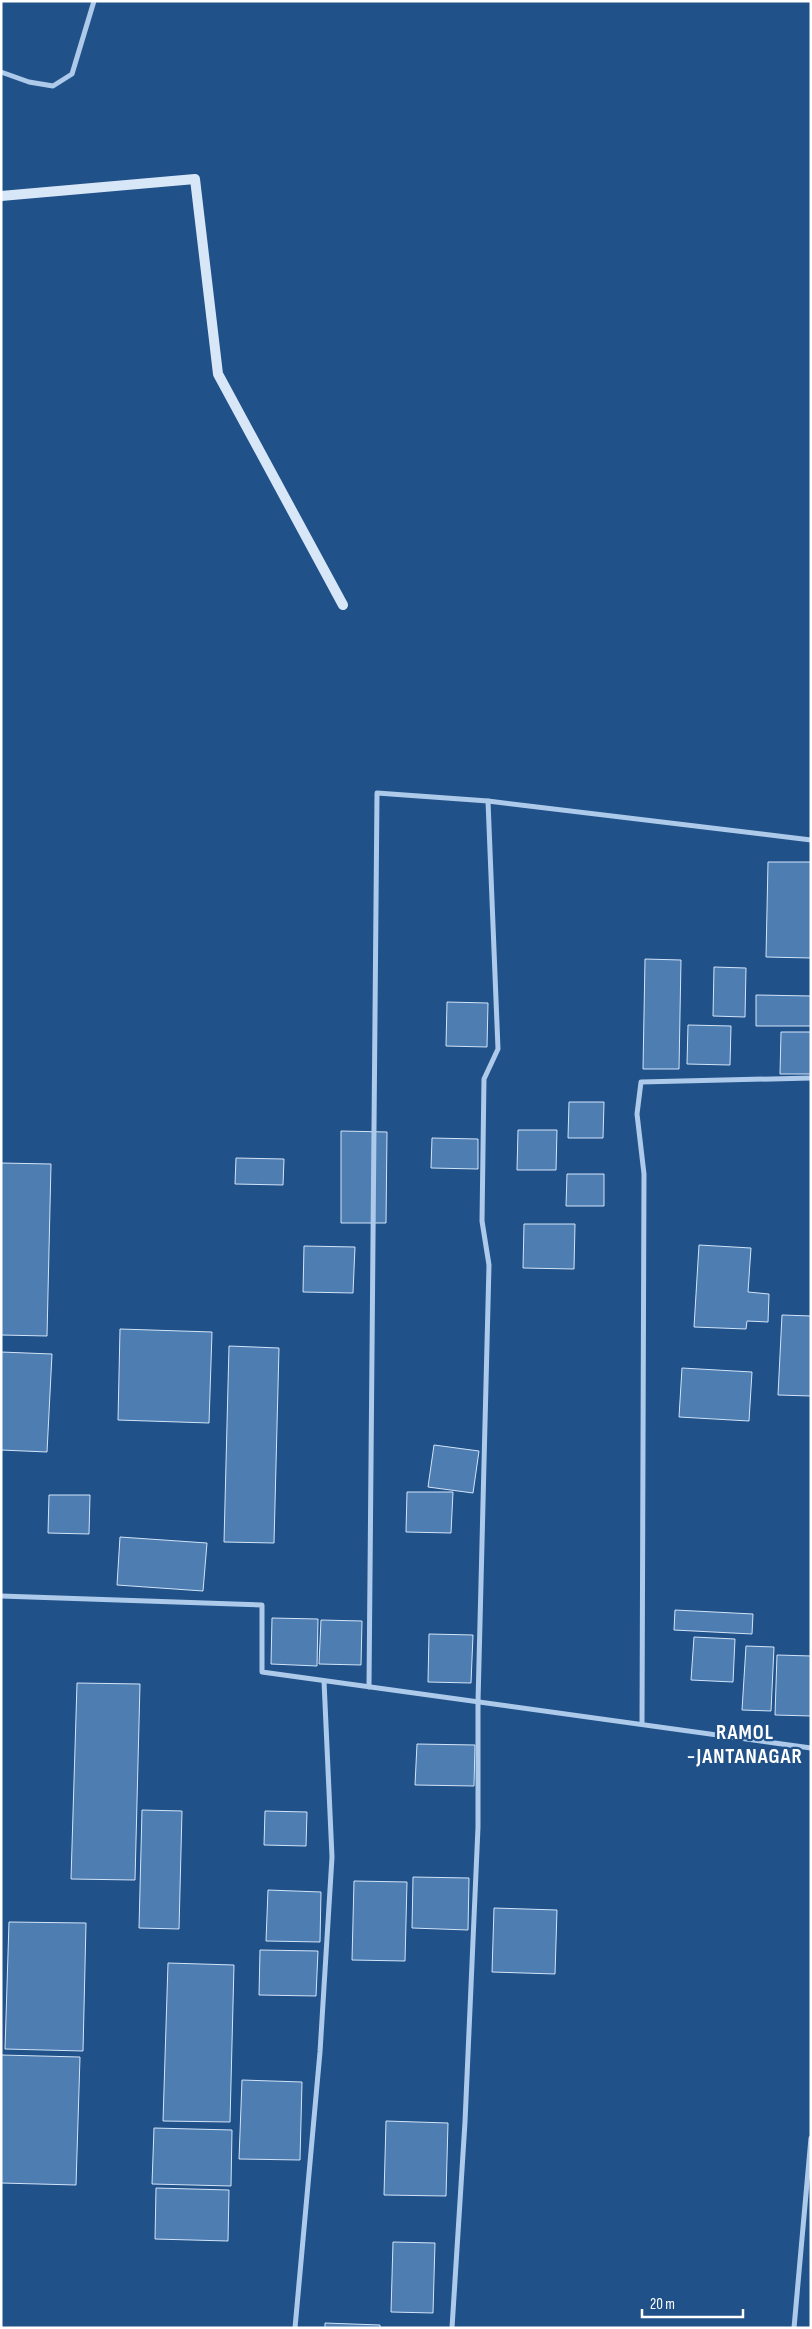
<svg xmlns="http://www.w3.org/2000/svg" width="812" height="2329" font-family="'Sofia Sans Condensed',sans-serif">
  <style>
    .building { fill: #4e7db2; stroke: #d2e4f8 }
    .lines { fill: none; stroke-linecap: round; stroke-linejoin: round }
    .street { stroke: #adcaea; stroke-width: 5 }
    .secondary { stroke: #d8e7f8; stroke-width: 10 }
    .labels { text-anchor: middle; stroke-width: 4.5; stroke-linejoin: round; paint-order: stroke }
    .district-label { font-size: 21px; font-weight: bold; letter-spacing: 1px; fill: #fff; stroke: #215189 }
  </style>
  <rect width="100%" height="100%" fill="#215189"/>
  <!-- building -->
  <g class="building">
    <path d="M768,862H811V958L766,957Z"/>
    <path d="M645,959L681,960L679,1069H643Z"/>
    <path d="M714,967L746,968L745,1017L713,1016Z"/>
    <path d="M756,995L811,996V1026H756Z"/>
    <path d="M447,1002L488,1003L487,1047L446,1046Z"/>
    <path d="M688,1025L731,1026L730,1065L687,1064Z"/>
    <path d="M781,1032H811V1074H780Z"/>
    <path d="M569,1102H604L603,1138H568Z"/>
    <path d="M518,1130H557L556,1170H517Z"/>
    <path d="M341,1131L387,1132L386,1223H341Z"/>
    <path d="M432,1138L478,1139V1169L431,1168Z"/>
    <path d="M236,1158L284,1159L283,1185L235,1184Z"/>
    <path d="M1,1163L51,1164L47,1336L1,1335Z"/>
    <path d="M567,1174H604V1206H566Z"/>
    <path d="M524,1224H575L574,1269L523,1268Z"/>
    <path d="M699,1245L751,1248L748,1292L769,1294L768,1322L747,1321L746,1329L694,1327Z"/>
    <path d="M304,1246L355,1247L353,1293L303,1292Z"/>
    <path d="M782,1315L811,1316V1396L778,1395Z"/>
    <path d="M120,1329L212,1332L209,1423L118,1420Z"/>
    <path d="M229,1346L279,1348L274,1543L224,1542Z"/>
    <path d="M1,1352L52,1354L47,1452L1,1450Z"/>
    <path d="M682,1368L752,1372L749,1421L679,1417Z"/>
    <path d="M434,1445L479,1451L473,1493L428,1487Z"/>
    <path d="M407,1492H453L451,1533L406,1532Z"/>
    <path d="M49,1495H90L89,1534L48,1533Z"/>
    <path d="M120,1537L207,1543L203,1591L117,1585Z"/>
    <path d="M675,1610L753,1614L752,1634L674,1630Z"/>
    <path d="M272,1618L318,1619L317,1666L271,1664Z"/>
    <path d="M321,1620L362,1621L361,1665L319,1664Z"/>
    <path d="M429,1634L473,1635L471,1683L428,1682Z"/>
    <path d="M694,1637L735,1639L733,1682L691,1680Z"/>
    <path d="M746,1646L774,1647L771,1711L742,1710Z"/>
    <path d="M777,1655L811,1656V1716L775,1715Z"/>
    <path d="M77,1683L140,1684L135,1880L71,1879Z"/>
    <path d="M417,1744L475,1745L474,1786L415,1785Z"/>
    <path d="M142,1810L182,1811L179,1929L139,1928Z"/>
    <path d="M265,1811L307,1812L306,1846L264,1845Z"/>
    <path d="M413,1877L469,1878L468,1930L412,1928Z"/>
    <path d="M354,1881L407,1882L405,1961L352,1960Z"/>
    <path d="M268,1890L321,1892L320,1942L266,1941Z"/>
    <path d="M494,1908L557,1910L555,1974L492,1972Z"/>
    <path d="M9,1922L86,1923L83,2051L5,2049Z"/>
    <path d="M260,1950L318,1951L316,1996L259,1995Z"/>
    <path d="M168,1963L234,1965L230,2122L163,2121Z"/>
    <path d="M1,2055L80,2057L76,2185L1,2183Z"/>
    <path d="M242,2080L302,2082L300,2160L239,2159Z"/>
    <path d="M386,2121L448,2123L446,2196L384,2195Z"/>
    <path d="M154,2128L232,2130L231,2186L152,2184Z"/>
    <path d="M156,2188L229,2190L228,2241L155,2239Z"/>
    <path d="M393,2242L435,2243L433,2313L391,2312Z"/>
    <path d="M325,2323L380,2325V2328H325Z"/>
  </g>
  <g class="lines">
    <!-- street -->
    <g class="street">
      <path d="M1,72L29,82L53,86L72,74L94,1"/>
      <path d="M1,1596L262,1605V1672L811,1748"/>
      <path d="M369,1687L377,793L488,801L811,840"/>
      <path d="M642,1724L644,1174L637,1114L641,1082L811,1078"/>
      <path d="M295,2328L320,2052L332,1857L324,1681"/>
      <path d="M452,2328L465,2122L478,1827V1702L489,1265L482,1221L484,1079L498,1049L488,801"/>
      <path d="M794,2328L811,2138"/>
    </g>
    <!-- secondary -->
    <path class="secondary" d="M1,196L195,179L218,374L343,605"/>
  </g>
  <g class="labels">
    <!-- district labels -->
    <g class="district-label">
      <text x="745" y="1739">RAMOL<tspan x="745" dy="24">-JANTANAGAR</tspan></text>
    </g>
  </g>
  <!-- border -->
  <rect width="812" height="2329" fill="none" stroke="#ffffff" stroke-width="5"/>
  <!-- scale -->
  <path d="M642 2309v8h101v-8" fill="none" stroke="#ffffff" stroke-width="2.5"/>
  <text x="650" y="2309" font-size="15" fill="#ffffff" stroke="#215189" stroke-width="4" paint-order="stroke">20 m</text>
</svg>
